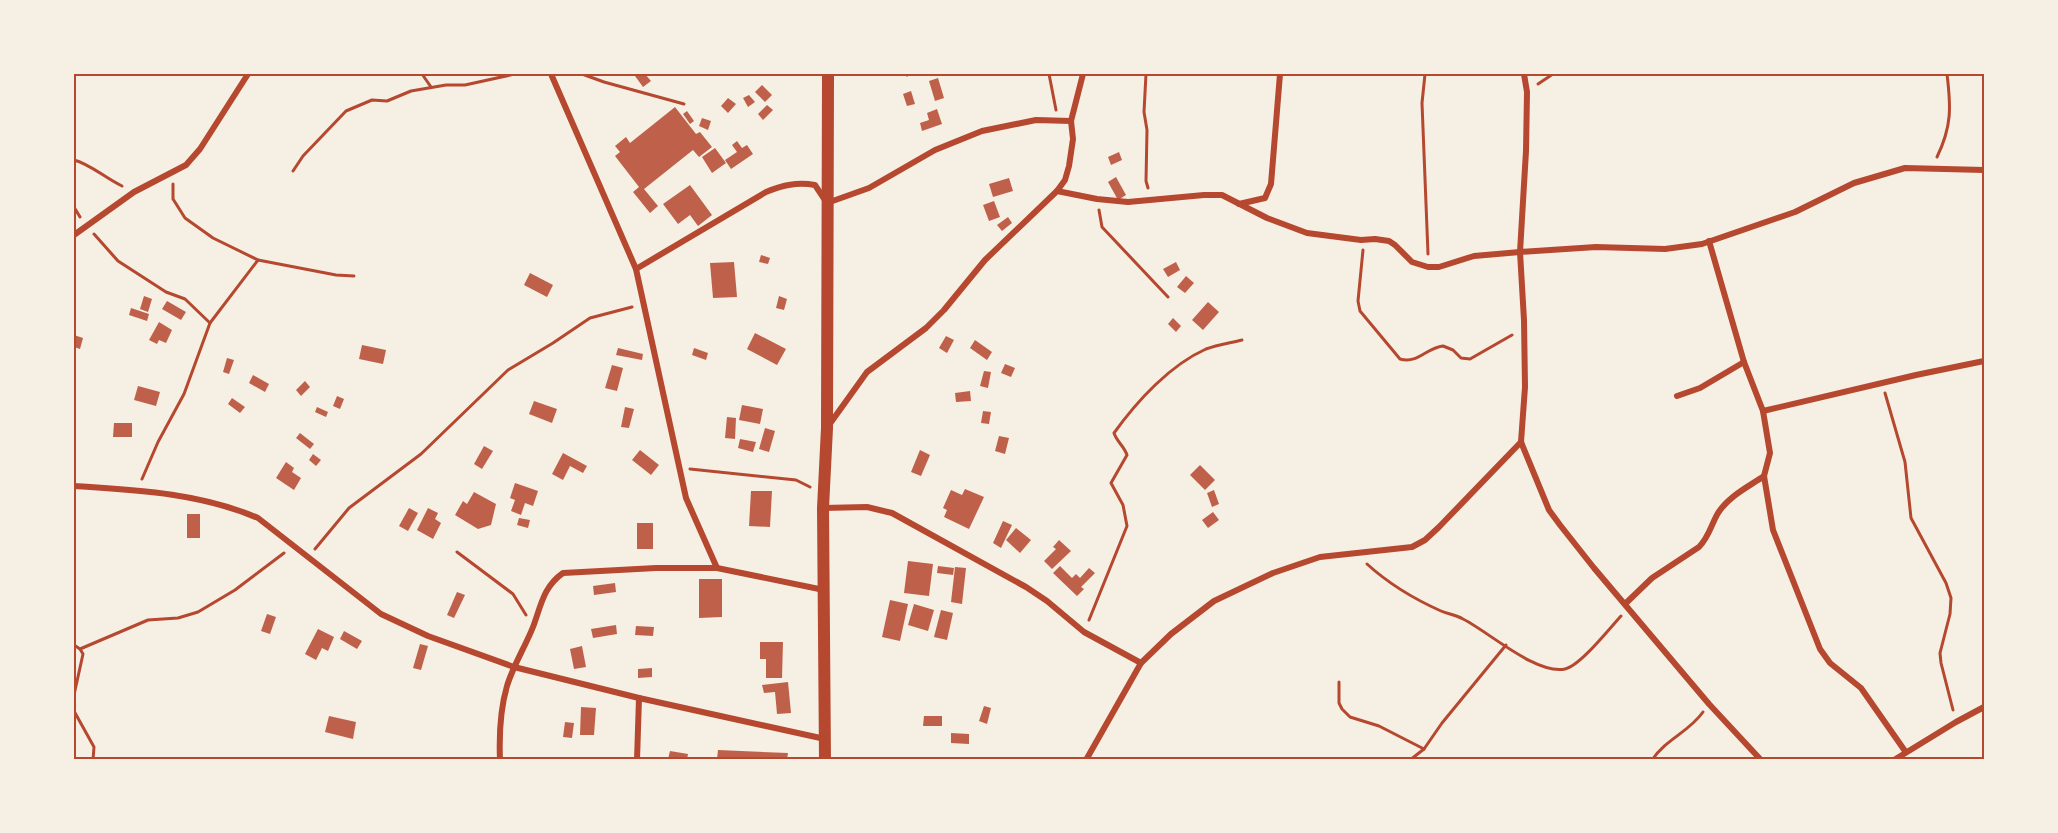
<svg xmlns="http://www.w3.org/2000/svg" width="2058" height="833" font-family="'Source Serif 4',serif">
  <style>
    .building { fill: #bf614a }
    .lines { fill: none; stroke-linecap: round; stroke-linejoin: round }
    .path { stroke: #b5482f; stroke-width: 3 }
    .minor { stroke: #b5482f; stroke-width: 6 }
    .secondary { stroke: #b5482f; stroke-width: 12 }
    .neatline { fill: none; stroke: #b5482f; stroke-width: 2 }
  </style>
  <rect width="100%" height="100%" fill="#f6efe4"/>
  <!-- building -->
  <g class="building">
    <path d="M639,74H645L651,81L643,87L635,76Z"/>
    <path d="M938,78L944,98L935,101L929,81Z"/>
    <path d="M762,85L772,95L765,102L755,92Z"/>
    <path d="M911,91L915,104L907,106L903,94Z"/>
    <path d="M749,95L755,102L748,107L743,98Z"/>
    <path d="M728,98L736,104L728,113L721,106Z"/>
    <path d="M767,105L773,110L763,120L758,114Z"/>
    <path d="M675,107L696,134L700,132L712,147L699,157L693,150L644,189L658,206L650,213L633,192L639,187L615,156L620,152L615,146L626,137L630,143Z"/>
    <path d="M937,109L942,124L922,131L920,123L929,120L927,113Z"/>
    <path d="M687,111L694,121L690,124L683,114Z"/>
    <path d="M702,118L711,121L708,130L699,126Z"/>
    <path d="M737,141L742,148L747,145L753,154L731,169L725,160L737,152L732,145Z"/>
    <path d="M715,148L726,163L712,173L702,157Z"/>
    <path d="M1119,152L1122,160L1111,165L1108,157Z"/>
    <path d="M1116,177L1126,195L1118,200L1108,182Z"/>
    <path d="M1009,178L1013,191L993,197L989,184Z"/>
    <path d="M690,185L712,215L698,226L690,215L678,224L663,204Z"/>
    <path d="M994,201L1000,217L989,221L983,205Z"/>
    <path d="M1008,217L1012,223L1002,231L997,225Z"/>
    <path d="M761,255L770,258L768,264L759,262Z"/>
    <path d="M734,262L737,297L713,298L710,263Z"/>
    <path d="M1176,262L1180,270L1168,277L1163,269Z"/>
    <path d="M530,273L553,285L547,297L524,285Z"/>
    <path d="M1186,276L1194,283L1185,293L1177,287Z"/>
    <path d="M144,296L152,299L148,312L140,309Z"/>
    <path d="M779,296L787,299L784,310L776,308Z"/>
    <path d="M167,301L186,312L181,320L162,309Z"/>
    <path d="M1208,302L1219,312L1203,330L1192,320Z"/>
    <path d="M131,308L149,314L147,321L129,315Z"/>
    <path d="M1173,318L1181,326L1176,332L1168,324Z"/>
    <path d="M159,322L172,330L166,343L159,340L157,344L149,340Z"/>
    <path d="M755,333L786,349L777,365L747,349Z"/>
    <path d="M74,335L83,338L80,349L74,347Z"/>
    <path d="M946,336L954,340L947,353L939,348Z"/>
    <path d="M975,340L992,352L987,360L970,348Z"/>
    <path d="M362,345L386,350L383,364L359,359Z"/>
    <path d="M618,348L643,354L642,360L616,355Z"/>
    <path d="M694,348L708,353L706,360L692,355Z"/>
    <path d="M227,358L234,360L229,374L223,372Z"/>
    <path d="M1005,364L1015,368L1011,377L1001,373Z"/>
    <path d="M612,365L623,368L617,391L605,388Z"/>
    <path d="M984,371L991,372L988,388L980,386Z"/>
    <path d="M253,375L269,384L265,392L249,383Z"/>
    <path d="M305,381L310,387L301,396L296,390Z"/>
    <path d="M138,386L160,392L156,406L134,400Z"/>
    <path d="M970,391L971,401L956,402L955,393Z"/>
    <path d="M337,396L344,399L340,409L333,406Z"/>
    <path d="M232,398L245,407L240,413L228,404Z"/>
    <path d="M534,401L557,409L552,423L529,414Z"/>
    <path d="M742,405L763,409L760,424L739,420Z"/>
    <path d="M317,407L328,412L326,417L315,412Z"/>
    <path d="M625,407L634,409L629,428L621,427Z"/>
    <path d="M983,411L991,412L989,424L981,423Z"/>
    <path d="M727,417L736,418L735,439L725,438Z"/>
    <path d="M114,423H132V437H113Z"/>
    <path d="M765,428L775,431L769,452L759,449Z"/>
    <path d="M300,433L314,444L310,449L296,438Z"/>
    <path d="M999,436L1009,438L1005,454L995,451Z"/>
    <path d="M740,439L756,442L753,452L738,448Z"/>
    <path d="M484,446L493,451L482,469L474,464Z"/>
    <path d="M640,450L659,465L651,475L632,460Z"/>
    <path d="M920,450L930,455L921,476L911,472Z"/>
    <path d="M563,453L587,466L583,473L570,466L563,480L552,474Z"/>
    <path d="M313,454L321,460L316,466L309,460Z"/>
    <path d="M286,462L294,468L292,472L301,478L294,490L276,478Z"/>
    <path d="M1200,465L1215,480L1205,490L1190,475Z"/>
    <path d="M515,483L538,491L533,506L525,503L521,515L511,511L515,500L510,498Z"/>
    <path d="M965,489L984,497L969,529L944,517L947,510L943,508L951,490L962,495Z"/>
    <path d="M1214,490L1219,504L1212,507L1207,493Z"/>
    <path d="M751,491H772L770,527L749,526Z"/>
    <path d="M474,492L496,504L491,525L478,529L455,515L463,501L467,504Z"/>
    <path d="M409,508L418,513L408,531L399,526Z"/>
    <path d="M428,508L438,513L435,519L441,523L433,539L417,530Z"/>
    <path d="M1213,512L1219,520L1208,528L1202,520Z"/>
    <rect x="187" y="514" width="13" height="24"/>
    <path d="M519,518L530,520L528,528L517,525Z"/>
    <path d="M1003,521L1012,525L1001,548L993,543Z"/>
    <rect x="637" y="523" width="16" height="26"/>
    <path d="M1016,528L1031,540L1020,553L1006,540Z"/>
    <path d="M1059,540L1071,551L1052,569L1044,561L1056,549L1053,547Z"/>
    <path d="M908,561L933,564L929,596L904,593Z"/>
    <path d="M938,566L954,568L953,575L937,573Z"/>
    <path d="M1060,566L1072,578L1076,574L1080,578L1089,568L1095,573L1081,587L1084,589L1077,596L1053,573Z"/>
    <path d="M955,567L966,568L962,604L951,602Z"/>
    <path d="M699,579H722V617L699,618Z"/>
    <path d="M615,583L616,592L594,595L593,586Z"/>
    <path d="M457,592L465,595L454,618L447,615Z"/>
    <path d="M890,600L908,604L900,641L882,637Z"/>
    <path d="M914,604L934,610L928,631L908,625Z"/>
    <path d="M941,610L953,613L947,640L934,637Z"/>
    <path d="M267,614L276,617L270,634L261,631Z"/>
    <path d="M616,625L617,634L593,638L591,629Z"/>
    <path d="M636,626L654,627L653,636L635,635Z"/>
    <path d="M318,629L334,637L328,651L322,648L316,660L305,654Z"/>
    <path d="M344,631L362,641L357,649L340,639Z"/>
    <path d="M760,642H783L782,678H766V659H760Z"/>
    <path d="M420,644L428,646L421,670L413,668Z"/>
    <path d="M582,646L586,667L574,669L570,649Z"/>
    <path d="M652,668V677L638,678V669Z"/>
    <path d="M788,682L791,713L777,714L775,692L764,693L762,685Z"/>
    <path d="M984,706L991,708L987,724L979,721Z"/>
    <path d="M581,707L596,708L594,735H580Z"/>
    <path d="M329,716L356,722L353,739L325,732Z"/>
    <path d="M924,716H942V726H923Z"/>
    <path d="M565,722L574,723L572,738L563,737Z"/>
    <path d="M951,733L969,734V744L951,743Z"/>
    <path d="M718,750L788,753L787,759H717Z"/>
    <path d="M670,751L688,754L687,759H668Z"/>
  </g>
  <g class="lines">
    <!-- path -->
    <g class="path">
      <path d="M422,74L431,87"/>
      <path d="M582,74L604,82L684,104"/>
      <path d="M1049,74L1056,110"/>
      <path d="M1146,74L1144,112L1147,130L1146,181L1148,188"/>
      <path d="M1292,74H1302"/>
      <path d="M1425,74L1422,103L1428,254"/>
      <path d="M907,75L908,74"/>
      <path d="M1538,84L1553,74"/>
      <path d="M1937,157C1952,126 1951,107 1947,74"/>
      <path d="M74,160C90,164 105,178 122,186"/>
      <path d="M293,171L303,156L346,111L372,100L387,101L411,91L446,85H465L515,74"/>
      <path d="M173,184V199L185,218L213,238L258,260L336,275L354,276"/>
      <path d="M74,207L80,217"/>
      <path d="M1099,210L1102,227L1168,297"/>
      <path d="M94,234L118,261L166,292L185,299L210,323"/>
      <path d="M1363,250L1358,301L1360,311L1400,359C1418,364 1426,348 1443,346L1453,350L1461,358L1470,359L1512,335"/>
      <path d="M1885,393L1905,462L1911,518L1946,583L1951,598L1950,614L1940,653L1941,663L1953,710"/>
      <path d="M690,469L796,480L810,487"/>
      <path d="M142,479L158,442L184,394L210,323L258,260"/>
      <path d="M315,549L349,508L421,454L508,370L553,343L590,318L632,307"/>
      <path d="M457,552L513,594L526,615"/>
      <path d="M1367,564C1389,584 1414,599 1441,611C1448,614 1456,615 1463,619C1489,632 1536,675 1565,669C1580,666 1609,629 1621,616"/>
      <path d="M1089,620L1127,526L1123,505L1111,483L1127,455C1124,446 1117,442 1114,433C1137,401 1170,365 1206,349C1217,345 1230,343 1242,340"/>
      <path d="M74,645L80,649L83,654L74,695"/>
      <path d="M80,649L148,620L178,618L198,612L235,590L284,553"/>
      <path d="M1339,682V703L1342,709L1350,717L1379,726L1424,749"/>
      <path d="M74,711L94,747L93,760"/>
      <path d="M1410,760L1424,749L1442,723L1506,645"/>
      <path d="M1652,760C1666,739 1689,732 1703,712"/>
    </g>
    <!-- minor -->
    <g class="minor">
      <path d="M551,74L636,269L686,498L717,568"/>
      <path d="M1524,74L1527,92L1526,151L1520,252L1524,320L1525,387L1521,442L1549,510L1560,525L1594,568L1709,704L1761,760"/>
      <path d="M1057,191L1097,199L1128,202L1204,195H1222L1267,218L1307,233L1361,240L1375,239L1389,241L1395,245L1412,262L1428,267H1439L1474,256L1520,252L1596,247L1665,249L1702,244L1795,212L1854,183L1905,168L1984,170"/>
      <path d="M1239,204L1265,198L1271,184L1280,74"/>
      <path d="M74,235L134,192L186,165L200,149L248,74"/>
      <path d="M1709,241L1744,362L1763,411L1770,453L1764,476L1773,530L1820,649L1830,663L1861,688L1905,751"/>
      <path d="M636,269L766,192C783,185 797,182 815,185L827,203L869,188L935,150L982,131L1036,120L1071,121"/>
      <path d="M1677,396L1700,388L1744,362"/>
      <path d="M1763,411L1916,375L1984,361"/>
      <path d="M829,425L867,372L926,328L944,310L985,260L1057,191L1065,180L1069,166L1073,139L1071,121L1083,74"/>
      <path d="M74,486C136,490 200,493 258,518L381,614L428,636L514,667L639,698L825,739"/>
      <path d="M823,508L867,507L892,513L1026,587L1047,601L1084,632L1141,663"/>
      <path d="M1625,604L1652,578L1699,547C1709,537 1711,525 1718,513C1729,496 1748,487 1764,476"/>
      <path d="M500,760C499,735 500,710 507,686C513,666 525,647 533,627C541,606 543,587 563,573L656,568H717L824,590"/>
      <path d="M637,760L639,698"/>
      <path d="M1086,760L1141,663L1171,634L1214,601L1273,573L1320,557L1412,547L1425,540L1439,527L1521,442"/>
      <path d="M1894,760L1956,722L1984,707"/>
    </g>
    <!-- secondary -->
    <path class="secondary" d="M825,760L823,508L827,428L828,74"/>
  </g>
  <!-- border -->
  <rect width="2058" height="833" fill="none" stroke="#f6efe4" stroke-width="150"/>
  <rect x="75" y="75" width="1908" height="683" class="neatline"/>
</svg>
